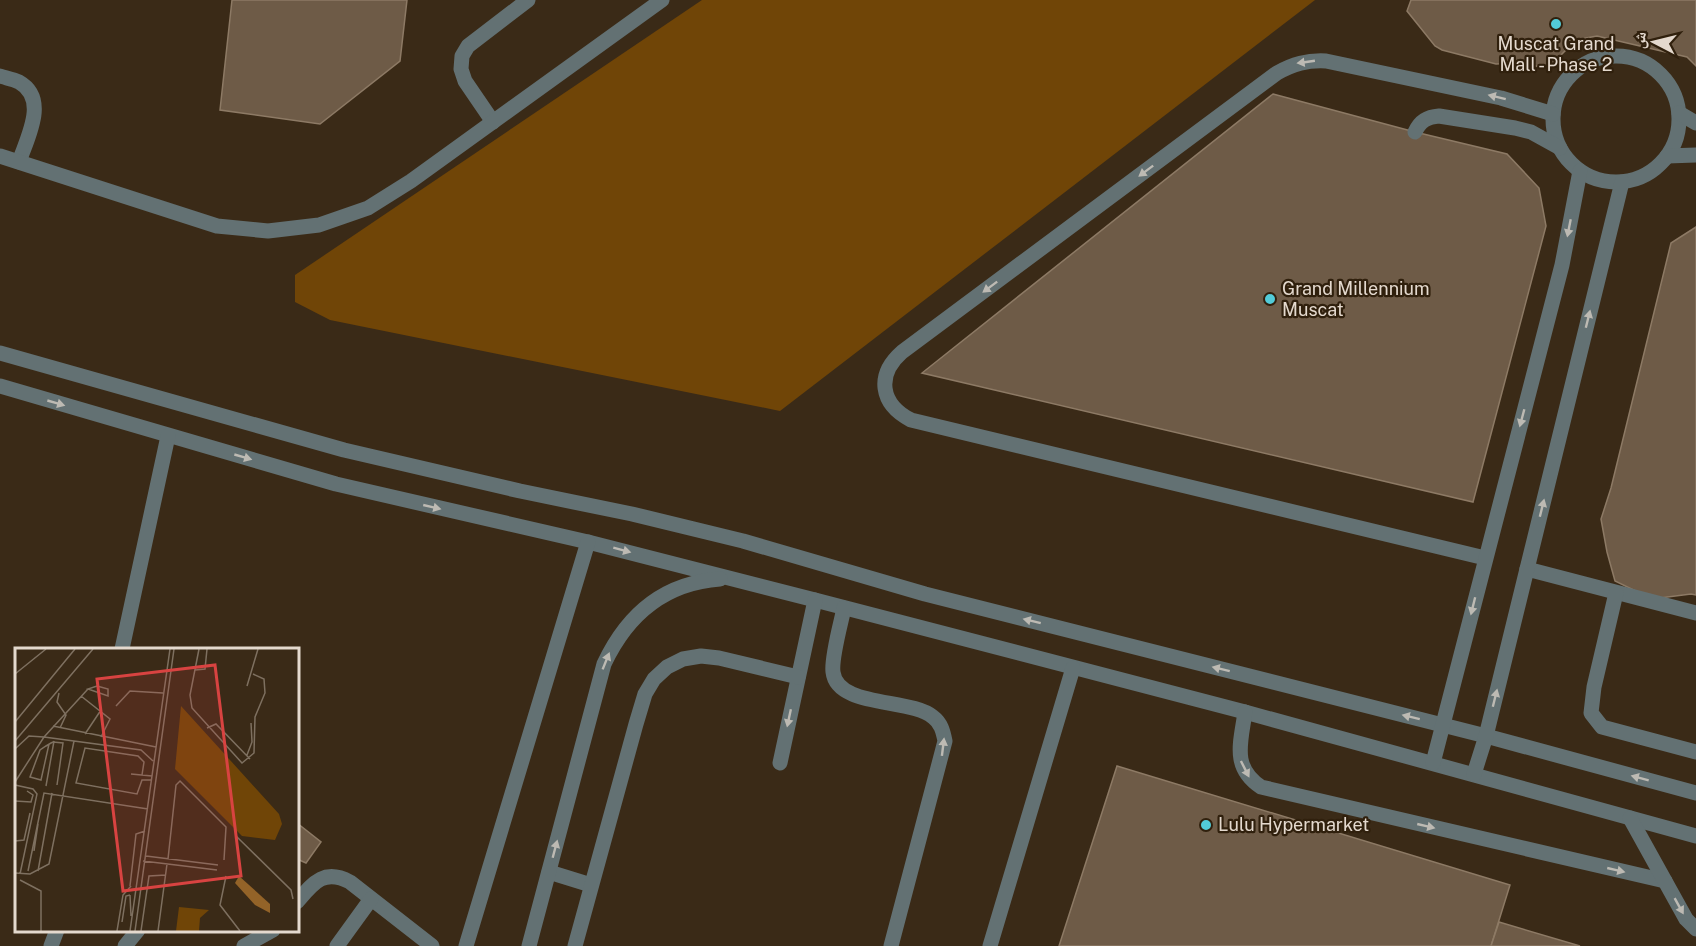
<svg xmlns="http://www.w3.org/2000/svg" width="1696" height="946" font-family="'Public Sans','Noto Naskh Arabic',sans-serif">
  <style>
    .green { fill: #704507 }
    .building { fill: #6e5b47; stroke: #8d7a65; stroke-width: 1.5 }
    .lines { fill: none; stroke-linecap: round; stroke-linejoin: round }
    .minor { stroke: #637173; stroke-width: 15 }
    .oneway { fill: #bdbab3 }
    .poi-dot { fill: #52cbd8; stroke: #30200d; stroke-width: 2 }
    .labels { text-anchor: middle; stroke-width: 4.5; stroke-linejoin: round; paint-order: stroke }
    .poi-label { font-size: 18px; fill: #e4d9ce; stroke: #30200d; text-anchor: start }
    .inset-road { fill: none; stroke: #7e7060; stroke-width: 1.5 }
    .view { fill: #d84341; fill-opacity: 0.15; stroke: #d84341; stroke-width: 3 }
    .inset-edge { fill: none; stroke: #e4d9ce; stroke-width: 3 }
  </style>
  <rect width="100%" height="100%" fill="#3a2a17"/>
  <!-- green -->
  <path class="green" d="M702,0H1315L780,411L330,320L295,302V275Z"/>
  <!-- building -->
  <g class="building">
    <path d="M232,0H407L400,61L320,124L220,110Z"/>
    <path d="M1411,0H1696V66L1687,57L1597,36L1586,38L1574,42L1561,55L1557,63L1550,67H1542L1517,63L1496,64L1442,50L1435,46L1407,11Z"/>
    <path d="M1273,94L1415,132L1507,154L1539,188L1546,226L1473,502L922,373Z"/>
    <path d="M1696,227V595L1691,594L1652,599L1615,581L1607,552L1601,519L1611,488L1671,243Z"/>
    <path d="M1117,766L1510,885L1491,946H1059Z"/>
    <path d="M297,823L321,842L306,863L297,859Z"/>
    <path d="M1499,922L1580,946H1491Z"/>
  </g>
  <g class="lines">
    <!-- minor -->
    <g class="minor">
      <circle cx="1616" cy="119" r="63"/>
      <path d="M0,76C6,78 13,79 19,82C49,99 27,138 19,162"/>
      <path d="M1679,113L1696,123"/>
      <path d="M493,122L465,81L461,69L462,56L468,46L528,0"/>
      <path d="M1415,132C1420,121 1427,117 1439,116L1515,128L1531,132L1560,148"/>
      <path d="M0,156L217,226L268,231L319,225L368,208L411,181L662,0"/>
      <path d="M1667,156L1696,155"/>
      <path d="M0,353L344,450L520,491L632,514L743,541L925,594L1486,736L1696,793"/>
      <path d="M0,386L336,484L588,542L815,600L1245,712L1696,836"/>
      <path d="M1485,558L911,420C880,404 876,375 902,352L1277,73C1293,64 1307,60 1326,61L1501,98L1553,114"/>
      <path d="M1527,569L1696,613"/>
      <path d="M1616,593L1594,687L1591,713L1602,727L1696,752"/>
      <path d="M844,608C841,623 831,658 833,672C837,708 911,698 933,717C941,723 943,731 945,741L891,946"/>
      <path d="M122,649L168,436"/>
      <path d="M1245,712C1241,742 1231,767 1261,787L1665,881"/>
      <path d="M780,763L815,600"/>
      <path d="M1433,763L1562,265L1580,171"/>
      <path d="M1474,774L1486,736L1622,182"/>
      <path d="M1630,818L1686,919L1696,929"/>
      <path d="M549,872L591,885"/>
      <path d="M297,902C313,883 324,868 350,882L432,946"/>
      <path d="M51,946L57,930"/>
      <path d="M125,946L138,930"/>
      <path d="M244,946L273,930"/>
      <path d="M337,946L371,899"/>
      <path d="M466,946L588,542"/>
      <path d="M529,946L604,664C627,615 664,583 720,579"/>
      <path d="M575,946L636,724L645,694L654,679L667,667L683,659L701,656L719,658L798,677"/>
      <path d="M990,946L1073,668"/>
    </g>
  </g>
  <!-- one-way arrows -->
  <defs><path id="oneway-solid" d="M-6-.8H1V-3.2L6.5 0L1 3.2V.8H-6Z" transform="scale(1.5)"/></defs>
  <g class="oneway">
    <use href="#oneway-solid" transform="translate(1306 62) rotate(172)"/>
    <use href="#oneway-solid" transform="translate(1497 97) rotate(-166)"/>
    <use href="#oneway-solid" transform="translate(1146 171) rotate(143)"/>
    <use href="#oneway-solid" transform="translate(1569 228) rotate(101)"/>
    <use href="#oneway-solid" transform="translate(990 287) rotate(143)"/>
    <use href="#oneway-solid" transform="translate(1588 319) rotate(-76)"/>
    <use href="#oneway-solid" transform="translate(56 403) rotate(16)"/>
    <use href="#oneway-solid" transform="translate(1522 418) rotate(105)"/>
    <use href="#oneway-solid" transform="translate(243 457) rotate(16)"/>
    <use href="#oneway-solid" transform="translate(432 507) rotate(13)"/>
    <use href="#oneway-solid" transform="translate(1542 508) rotate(-76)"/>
    <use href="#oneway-solid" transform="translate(622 550) rotate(15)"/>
    <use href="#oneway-solid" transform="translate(1473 606) rotate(104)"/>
    <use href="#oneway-solid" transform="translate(1032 621) rotate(-166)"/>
    <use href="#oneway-solid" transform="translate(606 661) rotate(-68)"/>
    <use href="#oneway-solid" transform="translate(1221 669) rotate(-166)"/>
    <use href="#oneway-solid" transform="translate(1495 698) rotate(-76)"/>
    <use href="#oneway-solid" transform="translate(1411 717) rotate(-166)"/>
    <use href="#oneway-solid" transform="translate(789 718) rotate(102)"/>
    <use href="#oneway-solid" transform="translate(943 747) rotate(-83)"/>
    <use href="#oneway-solid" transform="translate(1245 769) rotate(63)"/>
    <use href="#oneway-solid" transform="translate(1640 778) rotate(-165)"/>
    <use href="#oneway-solid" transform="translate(1426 826) rotate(13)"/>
    <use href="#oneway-solid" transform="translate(555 849) rotate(-75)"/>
    <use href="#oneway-solid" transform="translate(1616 870) rotate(13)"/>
    <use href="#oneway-solid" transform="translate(1679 906) rotate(61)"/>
  </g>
  <!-- markers -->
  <g class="poi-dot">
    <circle cx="1556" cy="24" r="6"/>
    <circle cx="1270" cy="299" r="6"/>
    <circle cx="1206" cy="825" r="6"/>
  </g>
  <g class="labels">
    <!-- poi labels -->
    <g class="poi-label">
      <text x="1556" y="50" text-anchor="middle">Muscat Grand<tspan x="1556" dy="21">Mall - Phase 2</tspan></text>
      <text x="1282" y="295">Grand Millennium<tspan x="1282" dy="21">Muscat</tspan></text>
      <text x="1218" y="831">Lulu Hypermarket</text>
    </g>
  </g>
  <!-- overview -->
  <g transform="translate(15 648)">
    <rect width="284" height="284" fill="#3a2a17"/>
    <path d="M166,58L264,166L267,176L260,192L227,188L160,121ZM164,259L194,262L185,270L184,283H161Z" fill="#704507"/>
    <path d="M224,228L255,256V265L240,257L220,235Z" fill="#936328"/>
    <path class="inset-road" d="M184,1L175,47L177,60L227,115L239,105L240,69L250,45L249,31L238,26M180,22L190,21L192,1M0,26L31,1M82,38L93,41V48L73,41ZM232,38L243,1M44,45L42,54L51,67L45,80M66,48L95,71L86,89M101,58L115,43L148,45M0,74L60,1M38,78L141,99M192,80L201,76L235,111M70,86L86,62M29,89L126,102L138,113M0,93L78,1M34,96L26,132L15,129L25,102L31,98L36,95L38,94L48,95L42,137M0,101L14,88L29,89M232,107L237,94L236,75M116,126L137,128M127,127L129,114L123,108L70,100L61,135L122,146L127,132H137M0,134L29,89L73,41M0,137L18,141L22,146L5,226M31,138L39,93M0,153L16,154L18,147L12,143M221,188L276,242L278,251M0,193L9,192L15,165M19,203L23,176M131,208L203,217M153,211L161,137L165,133L211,179L209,212M128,213L202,222M13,223L29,145L133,161M23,223L37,145M0,225L15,226L34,216L59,93M211,228L205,257L225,283M5,232L26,243V283M115,238L121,186L130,183M115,247L116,268M107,274L111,248L115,247M102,283L108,247L116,238M115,283L155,1M120,283L159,1M126,283L134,228L151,227M143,283L152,216"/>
    <path class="view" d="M200,17L226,228L108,243L82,31Z"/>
    <rect width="284" height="284" class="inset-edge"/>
  </g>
  <!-- north arrow -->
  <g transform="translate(1654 42) rotate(277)" stroke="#30200d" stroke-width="4.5" paint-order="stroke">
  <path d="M0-4.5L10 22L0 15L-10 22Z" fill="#e4d9ce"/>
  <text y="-9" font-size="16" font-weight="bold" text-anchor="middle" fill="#e4d9ce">ش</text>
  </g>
</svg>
